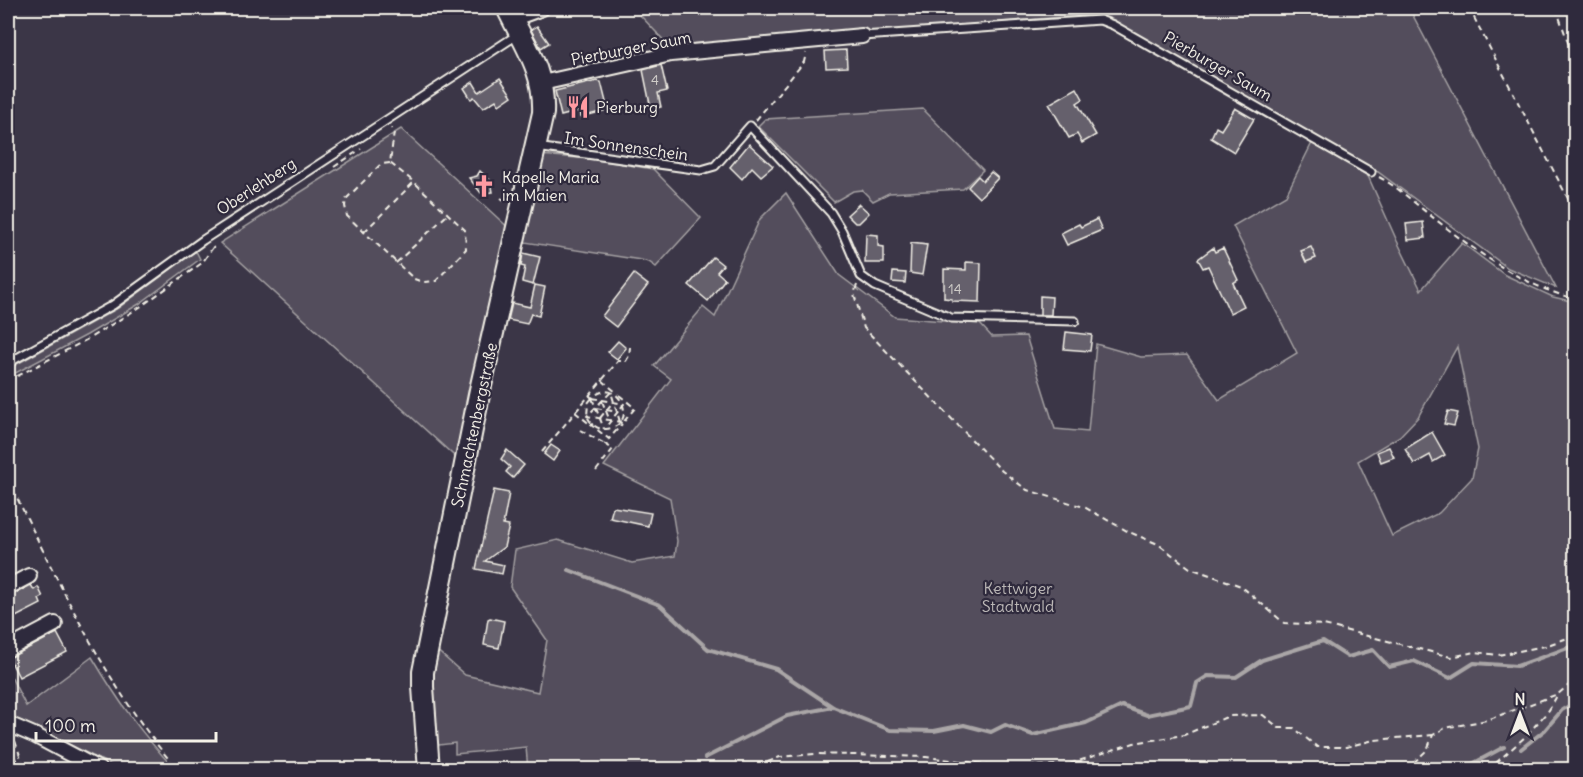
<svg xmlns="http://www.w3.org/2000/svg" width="1583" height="777" font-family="Delius,sans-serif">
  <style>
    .green { fill: #534e5c; stroke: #a4a0a2; stroke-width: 1.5; fill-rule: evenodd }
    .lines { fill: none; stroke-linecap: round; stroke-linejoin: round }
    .stream { stroke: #aaa6a7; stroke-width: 4 }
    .building { fill: #65616c; stroke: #f4f1e8; stroke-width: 1.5 }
    .lane-casing { stroke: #f4f1e8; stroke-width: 11 }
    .street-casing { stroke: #f4f1e8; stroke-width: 18 }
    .secondary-casing { stroke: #f4f1e8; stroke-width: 24 }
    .path { stroke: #f4f1e8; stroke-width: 2; stroke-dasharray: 6 4.5; stroke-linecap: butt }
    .lane { stroke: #2f2a3d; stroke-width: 7 }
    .street { stroke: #2f2a3d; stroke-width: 14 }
    .secondary { stroke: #2f2a3d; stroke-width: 20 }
    .labels { text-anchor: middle; stroke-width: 4.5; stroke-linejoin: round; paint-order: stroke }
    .number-label { font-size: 14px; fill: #d0cdc9 }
    .street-label { font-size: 16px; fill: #f4f1e8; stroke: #2f2a3d }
    .poi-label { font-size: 16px; fill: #f4f1e8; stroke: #2f2a3d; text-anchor: start }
    .park-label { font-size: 16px; fill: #bcb8b7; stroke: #2f2a3d }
  </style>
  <rect width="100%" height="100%" fill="#3b3647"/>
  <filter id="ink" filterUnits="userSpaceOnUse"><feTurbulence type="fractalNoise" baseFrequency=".0167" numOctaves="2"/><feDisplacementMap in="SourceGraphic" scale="12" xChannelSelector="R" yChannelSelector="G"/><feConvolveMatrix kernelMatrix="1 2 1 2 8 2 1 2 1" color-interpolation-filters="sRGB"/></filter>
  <g filter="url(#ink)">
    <!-- green -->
    <g class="green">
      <path d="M658,8H1409L1556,288L1508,268L1378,172L1098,14L672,49L640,15Z"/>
      <path d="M923,109L983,170L963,189L889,193L873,201L862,190L853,191L834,202L758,126L765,119Z"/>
      <path d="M401,129L513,232L461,462L220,243Z"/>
      <path d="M1312,143L1368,176L1397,241L1421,290L1462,243L1505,275L1553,297L1575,302V769L528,770L526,747L455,754V743L431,746L426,686L434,648L465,675L538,692L547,640L510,587L515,550L558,540L632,563L675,556L677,541L670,498L604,466L671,379L654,366L703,307L715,317L760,219L786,193L839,275L895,317L980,324L992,337L1026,336L1055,429L1088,432L1096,344L1141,357L1187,355L1219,400L1297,353L1233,226L1286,195ZM1457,347L1478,449L1472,478L1439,513L1392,536L1358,461L1400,436L1418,417Z"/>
      <path d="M539,155L592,159L653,169L701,218L656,267L649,262L641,260L518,241Z"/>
      <path d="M196,251L200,259L139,304L87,335L8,377V369L118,308Z"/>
      <path d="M92,657C117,699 141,734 175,769H130L124,766L117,768L24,722L8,716V671L26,706Z"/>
    </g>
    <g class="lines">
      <!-- stream -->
      <g class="stream">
        <path d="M569,570L660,605L708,649L776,669L833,707L890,730L934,731L964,725L991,732L1005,725L1033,735L1086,723L1122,706L1147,715L1191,706L1197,683L1208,676L1236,677L1262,660L1323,641L1348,657L1373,650L1389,667L1414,661L1450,678L1474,663L1517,666L1576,645"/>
        <path d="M1521,749L1545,730L1562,710L1576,702"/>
        <path d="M705,758L787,716L833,707"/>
        <path d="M1461,770L1504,747"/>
      </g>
    </g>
    <!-- building -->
    <g class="building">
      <path d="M537,26L549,43L541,48L531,30Z"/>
      <path d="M846,50L847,67L826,68L825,51Z"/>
      <path d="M661,65L667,91L658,93L661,107L651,109L643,70Z"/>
      <path d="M500,78L512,96L499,105L496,100L483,108L474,97L471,99L464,88L473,82L479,92Z"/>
      <path d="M597,81L601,82L606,102L604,111L581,117L580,111L561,116L555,91Z"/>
      <path d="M1077,88L1083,99L1077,103L1096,135L1082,143L1077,134L1069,138L1049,104Z"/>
      <path d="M1235,108L1254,119L1234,152L1211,138L1216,127L1221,130Z"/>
      <path d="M749,144L773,166L761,176L752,167L742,179L730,167Z"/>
      <path d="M480,171L491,181L493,192L481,193L469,178L477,176Z"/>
      <path d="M991,172L998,178L979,198L968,187L978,176L983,181Z"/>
      <path d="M859,204L869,213L859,223H855L847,215Z"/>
      <path d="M1097,219L1102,230L1067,245L1061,233L1079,224L1081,227Z"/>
      <path d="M1423,222L1425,238L1408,240L1406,224Z"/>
      <path d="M866,234L878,235V246L884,247V263H865Z"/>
      <path d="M911,243L927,245L922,275L910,273Z"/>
      <path d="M1311,247L1316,258L1306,262L1301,251Z"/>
      <path d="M1213,248L1215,252L1223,248L1238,280L1233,283L1244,306L1230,313L1208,266L1203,268L1198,259Z"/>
      <path d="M523,253L540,257L533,285L522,282L525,267L521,266Z"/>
      <path d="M713,257L723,265L717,272L725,279L708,301L689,285Z"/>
      <path d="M966,262L981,263L980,302L952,301V299L944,298V269L966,270Z"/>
      <path d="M893,272L906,273L905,283L892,282Z"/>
      <path d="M634,274L648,285L616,327L602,316Z"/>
      <path d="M535,285L545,287L539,316L531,314L527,324L508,320L512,303L530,307Z"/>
      <path d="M1040,296L1052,297L1051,315H1040Z"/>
      <path d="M1066,332L1092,335L1090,351L1064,349Z"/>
      <path d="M618,341L626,348L617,359L608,352Z"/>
      <path d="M1448,411L1458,413L1454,426L1444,424Z"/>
      <path d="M1432,432L1445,455L1433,462L1430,455L1414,464L1405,449Z"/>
      <path d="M551,445L560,451L553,461L544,454Z"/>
      <path d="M1389,447L1394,457L1381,462L1377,452Z"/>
      <path d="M507,450L524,465L513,478L506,472L510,467L501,459Z"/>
      <path d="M494,490L509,493L503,525L509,526L504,547L485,561L504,565L502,574L476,569Z"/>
      <path d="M613,507L651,513L648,526L610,518Z"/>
      <path d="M31,585L34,590L38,587L43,597L39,599L41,604L8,621V597Z"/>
      <path d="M490,618L504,621L499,648L484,645L488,619Z"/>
      <path d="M57,633L67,652L19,677L9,658Z"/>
      <path d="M8,746L22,770H8Z"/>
    </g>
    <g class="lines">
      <!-- lane casing -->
      <g class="lane-casing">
        <g id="lane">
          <path d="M862,36L1100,20L1113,25L1371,172"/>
          <path d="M536,147L701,170L715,166L750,126L831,213L842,231L861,276L875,286L951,318L1075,321"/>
          <path d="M8,363L113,305L203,240L517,35"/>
        </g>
      </g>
      <!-- street casing -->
      <g class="street-casing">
        <g id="street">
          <path d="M512,19L542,8"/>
          <path d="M542,83L671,54L862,36"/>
          <path d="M8,587L29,576"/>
          <path d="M8,649L55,624"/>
          <path d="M8,724L36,736L100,770"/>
        </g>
      </g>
      <!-- secondary casing -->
      <g class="secondary-casing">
        <path id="secondary" d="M429,770L423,687V672L480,390L543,113C545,71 524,44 507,8"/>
      </g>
      <!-- path -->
      <g class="path">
        <path d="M1469,8L1576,214"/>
        <path d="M1556,8L1576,65"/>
        <path d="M756,120L804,62L806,53"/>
        <path d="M390,163L381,164L346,199L345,206L347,216L414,279L423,282L436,281L466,249L465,230L414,182"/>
        <path d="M334,167L361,149"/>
        <path d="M1379,177C1396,186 1411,200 1426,212C1472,248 1518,285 1576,299"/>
        <path d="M501,198L507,202"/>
        <path d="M364,232L414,182L390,163L394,132L391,128"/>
        <path d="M396,263L448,214"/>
        <path d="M857,285L854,294L864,328L1002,471L1027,490L1084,507L1129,532L1158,544L1190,568L1241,586L1284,623L1324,625L1451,657L1475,652L1498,655L1545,646L1576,635"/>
        <path d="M602,380L618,394"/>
        <path d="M8,381L88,339L140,307L202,263L216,243"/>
        <path d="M589,395L592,398C617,373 642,425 606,429C597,430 591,424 587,416L588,403L592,398"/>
        <path d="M619,395L635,408L622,424L620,422L587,416L611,392L620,422"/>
        <path d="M592,398L624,404L605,428"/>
        <path d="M592,398L604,429"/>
        <path d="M602,401L610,421"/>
        <path d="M596,408L617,412"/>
        <path d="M575,412L591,425"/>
        <path d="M600,418L613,402"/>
        <path d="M593,424L591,425L609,439L622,424"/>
        <path d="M580,430L605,444"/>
        <path d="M542,452L618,361H626L629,356L630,347"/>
        <path d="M596,471L613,449L605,444L608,440"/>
        <path d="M8,480C58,579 104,685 178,770"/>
        <path d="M15,741L25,770"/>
        <path d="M46,768L49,770"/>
        <path d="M748,770L780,757L815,754L926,757L1008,767L1066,765L1134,743L1184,735L1229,716L1263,715L1279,728H1294L1317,747H1346L1374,740L1433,735"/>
        <path d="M1406,770L1427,750L1433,735L1445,728L1487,720L1558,694"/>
        <path d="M1488,770L1525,737L1549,710L1558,694L1576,679"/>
      </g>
      <!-- lane -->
      <use href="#lane" class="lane"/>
      <!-- street -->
      <use href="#street" class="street"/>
      <!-- secondary -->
      <use href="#secondary" class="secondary"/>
    </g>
  </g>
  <!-- icons -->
  <defs>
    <g id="restaurant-bare" transform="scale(1.8)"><path d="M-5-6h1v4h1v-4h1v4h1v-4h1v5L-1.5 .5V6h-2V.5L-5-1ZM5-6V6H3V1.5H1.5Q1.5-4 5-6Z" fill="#ff9aa2" stroke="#2f2a3d" stroke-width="2.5" paint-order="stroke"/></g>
    <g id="church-bare" transform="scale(1.8)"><path d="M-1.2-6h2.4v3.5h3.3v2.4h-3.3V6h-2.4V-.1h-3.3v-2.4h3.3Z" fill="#ff9aa2" stroke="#2f2a3d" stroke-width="2.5" paint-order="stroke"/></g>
  </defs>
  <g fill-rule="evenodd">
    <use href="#restaurant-bare" x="578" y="107"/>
    <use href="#church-bare" x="484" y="186"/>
  </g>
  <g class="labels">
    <!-- number labels -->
    <g class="number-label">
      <text x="655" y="85">4</text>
      <text x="955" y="294">14</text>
    </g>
    <!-- street labels -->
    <g class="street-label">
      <text transform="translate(631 48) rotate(-11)" y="6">Pierburger Saum</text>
      <text transform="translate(1218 66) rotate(30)" y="6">Pierburger Saum</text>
      <text transform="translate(626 146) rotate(8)" y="6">Im Sonnenschein</text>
      <text transform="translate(256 186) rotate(-33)" y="6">Oberlehberg</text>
      <text transform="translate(474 425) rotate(-78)" y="6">Schmachtenbergstraße</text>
    </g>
    <!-- poi labels -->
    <g class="poi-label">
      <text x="596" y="113">Pierburg</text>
      <text x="502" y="183">Kapelle Maria<tspan x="502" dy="18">im Maien</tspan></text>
    </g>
    <!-- park labels -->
    <g class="park-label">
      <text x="1018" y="594">Kettwiger<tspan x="1018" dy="18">Stadtwald</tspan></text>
    </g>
  </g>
  <!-- margin -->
  <rect width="1583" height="777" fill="none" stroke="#2f2a3d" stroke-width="30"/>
  <rect x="15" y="15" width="1553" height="747" fill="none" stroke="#f4f1e8" stroke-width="2" filter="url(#ink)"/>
  <!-- north arrow -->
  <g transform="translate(1520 714)" stroke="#2f2a3d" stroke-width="4.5" paint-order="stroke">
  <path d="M0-4.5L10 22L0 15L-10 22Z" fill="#f4f1e8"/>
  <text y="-9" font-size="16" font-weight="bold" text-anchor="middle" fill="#f4f1e8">N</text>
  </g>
  <!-- scale -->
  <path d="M36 732v9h180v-9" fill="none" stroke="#f4f1e8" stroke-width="3"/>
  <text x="45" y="732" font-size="18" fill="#f4f1e8" stroke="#2f2a3d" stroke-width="4.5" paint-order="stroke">100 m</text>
</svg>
